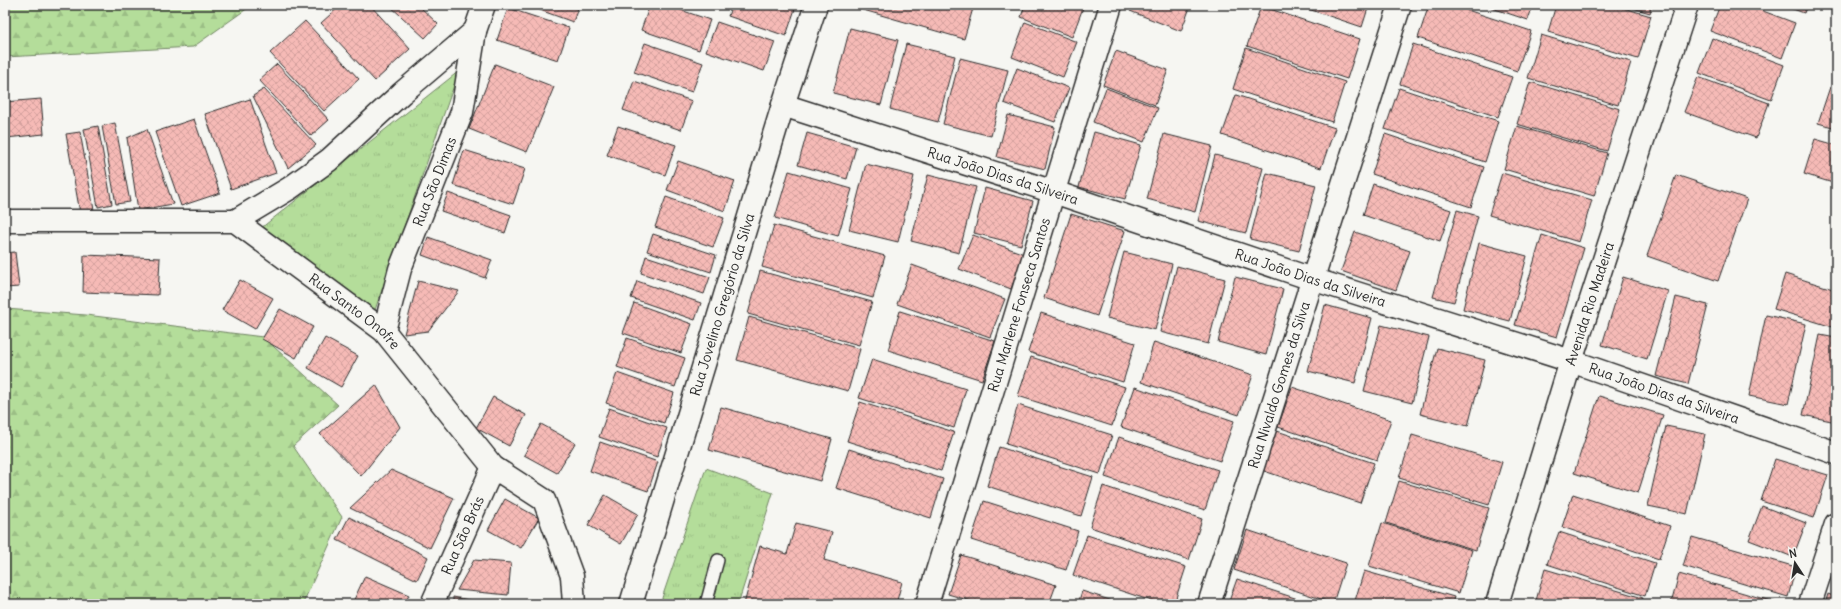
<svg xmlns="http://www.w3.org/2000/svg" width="1841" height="609" font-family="Delius,sans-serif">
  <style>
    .grass { fill: url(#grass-tufts); stroke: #708462 }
    .forest { fill: url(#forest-firs); stroke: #708462 }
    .building { fill: url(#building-cross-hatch); stroke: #2b2b2b }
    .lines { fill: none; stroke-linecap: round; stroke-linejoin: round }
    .lane-casing { stroke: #2b2b2b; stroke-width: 14 }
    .street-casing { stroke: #2b2b2b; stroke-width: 25 }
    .secondary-casing { stroke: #2b2b2b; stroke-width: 25 }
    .lane { stroke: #f6f6f2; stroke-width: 11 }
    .street { stroke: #f6f6f2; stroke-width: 22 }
    .secondary { stroke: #f6f6f2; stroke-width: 22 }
    .labels { text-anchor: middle; stroke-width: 3.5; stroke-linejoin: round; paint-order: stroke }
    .street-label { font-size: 14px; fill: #2b2b2b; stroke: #f6f6f2 }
  </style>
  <defs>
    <pattern id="grass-tufts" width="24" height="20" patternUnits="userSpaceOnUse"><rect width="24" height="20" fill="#b4dd9a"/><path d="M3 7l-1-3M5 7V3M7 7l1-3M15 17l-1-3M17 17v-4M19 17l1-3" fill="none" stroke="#9bbe85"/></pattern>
    <pattern id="forest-firs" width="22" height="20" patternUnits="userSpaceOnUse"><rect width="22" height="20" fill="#b4dd9a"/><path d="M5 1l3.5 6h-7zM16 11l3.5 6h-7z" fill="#9bbe85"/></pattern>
    <pattern id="building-cross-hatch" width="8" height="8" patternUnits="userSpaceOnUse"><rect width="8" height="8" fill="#f6bab6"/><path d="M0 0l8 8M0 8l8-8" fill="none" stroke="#d3a09d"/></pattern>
  </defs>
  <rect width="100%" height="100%" fill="#f6f6f2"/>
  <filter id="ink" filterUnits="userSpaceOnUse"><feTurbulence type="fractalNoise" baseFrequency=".025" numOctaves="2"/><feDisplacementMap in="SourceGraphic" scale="8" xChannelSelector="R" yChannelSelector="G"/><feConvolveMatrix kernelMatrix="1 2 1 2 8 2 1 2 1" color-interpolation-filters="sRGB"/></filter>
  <g filter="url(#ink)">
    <!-- grass -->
    <g class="grass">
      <path d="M459,71L371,321L251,236Z"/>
      <path d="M706,468L773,493L738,604H660Z"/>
    </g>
    <!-- forest -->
    <g class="forest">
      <path d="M5,5H252L193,47L5,57Z"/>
      <path d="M5,309L86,315L263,337L338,405L293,446L342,517L304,601L308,604H5Z"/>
    </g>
    <!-- building -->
    <g class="building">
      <path d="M341,5H370L410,49L375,81L321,23Z"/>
      <path d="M389,5H418L438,24L425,38Z"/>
      <path d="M526,5H579L573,22Z"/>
      <path d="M650,5H666L710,20L699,50L641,30Z"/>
      <path d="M732,5H793L796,6L786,36L728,16Z"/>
      <path d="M854,5H974L964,39L853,7Z"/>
      <path d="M1025,5H1084L1072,37L1021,17Z"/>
      <path d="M1132,5H1191L1181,31L1130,11Z"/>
      <path d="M1296,5H1369L1362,27Z"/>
      <path d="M1429,5H1452L1531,31L1517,71L1418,38Z"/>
      <path d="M1483,5H1533L1528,20Z"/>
      <path d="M1556,5H1613L1651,16L1638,59L1548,32Z"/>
      <path d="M1622,5H1652L1650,13Z"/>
      <path d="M1720,5H1747L1795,23L1782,58L1710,31Z"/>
      <path d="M1782,5H1807L1804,13Z"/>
      <path d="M1261,6L1360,39L1347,79L1247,46Z"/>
      <path d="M508,8L569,28L558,60L497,40Z"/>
      <path d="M305,21L359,79L324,111L270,53Z"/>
      <path d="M717,22L775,42L764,71L706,51Z"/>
      <path d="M1025,22L1077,42L1063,77L1012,57Z"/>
      <path d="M850,28L898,40L881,105L833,93Z"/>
      <path d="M1541,35L1631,62L1618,105L1528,78Z"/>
      <path d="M1712,38L1784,65L1771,100L1699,73Z"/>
      <path d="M645,43L703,63L692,92L634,72Z"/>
      <path d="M906,44L955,56L938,122L890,109Z"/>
      <path d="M1413,44L1512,77L1498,117L1400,84Z"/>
      <path d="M1246,48L1345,82L1332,122L1233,89Z"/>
      <path d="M1116,51L1168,70L1155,105L1103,85Z"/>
      <path d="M960,58L1008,70L991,136L943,124Z"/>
      <path d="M277,64L329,120L311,136L259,80Z"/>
      <path d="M495,64L554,87L527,152L469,129Z"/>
      <path d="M1017,68L1069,88L1055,122L1004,103Z"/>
      <path d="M1698,77L1769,103L1756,138L1684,112Z"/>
      <path d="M634,81L692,101L681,130L623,110Z"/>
      <path d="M1530,82L1620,109L1607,151L1517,124Z"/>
      <path d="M1830,87L1836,89V128L1818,123Z"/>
      <path d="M1106,88L1158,108L1144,142L1093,122Z"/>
      <path d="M1399,88L1498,121L1485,162L1385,129Z"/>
      <path d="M264,89L316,145L288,168L253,96Z"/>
      <path d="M1236,95L1335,128L1321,168L1222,135Z"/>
      <path d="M41,99L44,134L6,138L5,102Z"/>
      <path d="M250,99L276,173L231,189L205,114Z"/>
      <path d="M1008,115L1055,127L1045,169L997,157Z"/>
      <path d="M194,119L220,193L181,206L155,132Z"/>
      <path d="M115,123L130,202L116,204L102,126Z"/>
      <path d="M98,126L112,204L98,207L84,129Z"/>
      <path d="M618,126L676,145L665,175L607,155Z"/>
      <path d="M1517,126L1607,153L1594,196L1504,169Z"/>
      <path d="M147,129L173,204L138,210L127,138Z"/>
      <path d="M80,132L94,210L80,213L66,134Z"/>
      <path d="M1094,132L1141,145L1125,199L1079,187Z"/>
      <path d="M807,133L856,147L847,179L798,165Z"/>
      <path d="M1164,134L1212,146L1195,212L1147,199Z"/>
      <path d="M1385,134L1484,167L1471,207L1372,174Z"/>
      <path d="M1815,139L1836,145V184L1804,174Z"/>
      <path d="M464,150L525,169L513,204L453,185Z"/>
      <path d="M1215,155L1263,168L1246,233L1198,221Z"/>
      <path d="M678,161L735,181L725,211L667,190Z"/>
      <path d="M866,164L914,176L898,242L849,230Z"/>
      <path d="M789,171L852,189L838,236L775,218Z"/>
      <path d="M1267,173L1316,185L1299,251L1250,239Z"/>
      <path d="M1502,173L1592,200L1579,242L1489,215Z"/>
      <path d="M928,175L976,187L959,253L911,241Z"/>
      <path d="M1676,175L1747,199L1718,281L1647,256Z"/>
      <path d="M1373,184L1451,210L1440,241L1363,215Z"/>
      <path d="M985,188L1033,201L1021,245L974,233Z"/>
      <path d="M448,193L511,215L505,233L441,211Z"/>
      <path d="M666,197L724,218L713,247L655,227Z"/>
      <path d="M1457,210L1478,216L1454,302L1433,297Z"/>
      <path d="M1071,214L1125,231L1097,316L1044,298Z"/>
      <path d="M774,225L885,256L873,298L762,267Z"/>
      <path d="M1355,232L1410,251L1396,290L1341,271Z"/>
      <path d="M653,234L716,255L711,272L647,251Z"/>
      <path d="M973,235L1024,254L1011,289L959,269Z"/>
      <path d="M1542,235L1584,248L1557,337L1515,325Z"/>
      <path d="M428,237L492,260L485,278L422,255Z"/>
      <path d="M1479,243L1527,256L1510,321L1463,309Z"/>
      <path d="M15,252L19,287L5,288V253Z"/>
      <path d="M1124,252L1172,264L1155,330L1107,318Z"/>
      <path d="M84,255L160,258L158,295L83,292Z"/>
      <path d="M646,256L710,277L704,294L641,273Z"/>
      <path d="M912,265L1005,299L990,337L897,304Z"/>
      <path d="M1177,266L1225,279L1208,344L1160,332Z"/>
      <path d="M760,271L872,302L859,345L748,314Z"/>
      <path d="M1785,274L1836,290V328L1774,309Z"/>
      <path d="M1235,277L1283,289L1266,355L1218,342Z"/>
      <path d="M1623,277L1668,291L1647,359L1602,345Z"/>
      <path d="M240,280L273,298L255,329L222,310Z"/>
      <path d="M418,281L459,291L428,331L404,334Z"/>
      <path d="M637,281L701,303L695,320L631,298Z"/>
      <path d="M1676,297L1708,305L1688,384L1656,376Z"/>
      <path d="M634,303L692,324L681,353L623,333Z"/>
      <path d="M1325,305L1372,318L1355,383L1308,371Z"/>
      <path d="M280,309L313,327L296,358L262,339Z"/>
      <path d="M900,311L995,341L982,380L888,350Z"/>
      <path d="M1041,313L1135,343L1123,382L1028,352Z"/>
      <path d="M1766,315L1806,324L1788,404L1749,396Z"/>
      <path d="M749,317L860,349L848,391L737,360Z"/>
      <path d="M1381,325L1429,337L1412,403L1364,391Z"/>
      <path d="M1820,335L1836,338V422L1803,415Z"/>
      <path d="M325,338L358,356L341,387L308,368Z"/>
      <path d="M627,338L685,358L675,387L617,367Z"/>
      <path d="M1154,342L1253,375L1239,415L1141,382Z"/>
      <path d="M1437,348L1485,360L1468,426L1420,414Z"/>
      <path d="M1031,357L1125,387L1112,426L1018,396Z"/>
      <path d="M872,359L966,389L954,428L859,398Z"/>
      <path d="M617,373L674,393L664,423L606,403Z"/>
      <path d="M376,385L400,427L361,476L320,434Z"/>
      <path d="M1135,387L1234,421L1220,461L1121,427Z"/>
      <path d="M1292,387L1391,420L1377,460L1278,427Z"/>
      <path d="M1599,396L1663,415L1638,493L1574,473Z"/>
      <path d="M493,397L526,415L509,446L476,428Z"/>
      <path d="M860,402L954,432L941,471L847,441Z"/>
      <path d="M1018,405L1112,435L1100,474L1006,444Z"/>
      <path d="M721,407L832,439L820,481L709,450Z"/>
      <path d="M609,408L667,428L657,457L599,437Z"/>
      <path d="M541,424L575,443L557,473L524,455Z"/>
      <path d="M1666,426L1705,434L1687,514L1648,506Z"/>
      <path d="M1274,430L1374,463L1360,503L1261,470Z"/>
      <path d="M1412,435L1502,462L1489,505L1399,478Z"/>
      <path d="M1119,437L1218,470L1205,510L1105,477Z"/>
      <path d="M600,442L658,462L648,491L590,471Z"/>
      <path d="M999,447L1093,477L1081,516L987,486Z"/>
      <path d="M849,449L943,479L931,518L836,488Z"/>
      <path d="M1775,459L1828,475L1814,518L1761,501Z"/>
      <path d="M391,470L454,498L430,548L350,508Z"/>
      <path d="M1399,481L1489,508L1476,550L1386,523Z"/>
      <path d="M1103,486L1202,519L1189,560L1090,527Z"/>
      <path d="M1573,494L1670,526L1659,559L1562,527Z"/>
      <path d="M605,495L638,514L621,544L588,525Z"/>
      <path d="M505,499L539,518L521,548L488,530Z"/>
      <path d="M984,501L1078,531L1066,570L971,540Z"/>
      <path d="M1762,506L1806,523L1793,557L1749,540Z"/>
      <path d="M349,517L428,557L417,580L337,540Z"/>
      <path d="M796,523L832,532L824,560L902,582L896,604H744L760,546L787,554Z"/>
      <path d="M1382,523L1472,550L1459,593L1369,566Z"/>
      <path d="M1247,530L1346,563L1333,603L1234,570Z"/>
      <path d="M1559,532L1655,563L1645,596L1547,564Z"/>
      <path d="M1087,535L1186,567L1174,604H1161L1073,575Z"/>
      <path d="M1692,537L1796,567L1788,597L1683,566Z"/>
      <path d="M961,555L1056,585L1049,604H981L948,594Z"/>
      <path d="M474,560L511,563L508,595L457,590Z"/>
      <path d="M1545,569L1643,598L1641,604H1535Z"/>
      <path d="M1364,571L1454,597L1452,604H1354Z"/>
      <path d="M1679,574L1781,604H1671Z"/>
      <path d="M365,576L409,595L405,604H352Z"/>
      <path d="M1237,579L1313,604H1228Z"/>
      <path d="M1082,591L1122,604H1078Z"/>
      <path d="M1828,594L1836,597V604H1825Z"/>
      <path d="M453,597L490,604H453Z"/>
    </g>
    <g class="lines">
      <!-- lane casing -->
      <g class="lane-casing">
        <path id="lane" d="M706,604L718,560"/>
      </g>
      <!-- street casing -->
      <g class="street-casing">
        <g id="street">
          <path id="s1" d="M783,105L1054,192L1312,279L1571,361L1836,453"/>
          <path id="s2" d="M5,221H235L384,331L493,467L544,500L572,576L574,604"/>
          <path d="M235,221L290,188L329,160L402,93L475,31"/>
          <path id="s3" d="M384,331L400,269L462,112L475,31L484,5"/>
          <path id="s4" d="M432,604L493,467"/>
          <path id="s5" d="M927,604L1111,5"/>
          <path id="s6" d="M1209,604L1400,5"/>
          <path d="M1810,604L1836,524"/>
        </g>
      </g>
      <!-- secondary casing -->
      <g class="secondary-casing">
        <g id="secondary">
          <path id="s7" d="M631,604L783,105L816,5"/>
          <path id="s8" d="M1497,604L1571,361L1687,5"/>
        </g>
      </g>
      <!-- lane -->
      <use href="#lane" class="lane"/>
      <!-- street -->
      <use href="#street" class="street"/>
      <!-- secondary -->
      <use href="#secondary" class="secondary"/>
    </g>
  </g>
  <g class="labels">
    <!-- street labels -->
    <g class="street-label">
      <text dy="5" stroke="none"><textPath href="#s1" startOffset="231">Rua João Dias da Silveira</textPath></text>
      <text dy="5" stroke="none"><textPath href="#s3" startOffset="158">Rua São Dimas</textPath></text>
      <text dy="5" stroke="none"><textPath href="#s1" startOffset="555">Rua João Dias da Silveira</textPath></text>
      <text dy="5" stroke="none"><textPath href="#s7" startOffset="313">Rua Jovelino Gregório da Silva</textPath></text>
      <text dy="5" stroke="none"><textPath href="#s8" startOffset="314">Avenida Rio Madeira</textPath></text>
      <text dy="5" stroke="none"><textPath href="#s5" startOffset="313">Rua Marlene Fonseca Santos</textPath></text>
      <text dy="5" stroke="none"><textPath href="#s2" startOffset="380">Rua Santo Onofre</textPath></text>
      <text dy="5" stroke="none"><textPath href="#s6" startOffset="230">Rua Nivaldo Gomes da Silva</textPath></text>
      <text dy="5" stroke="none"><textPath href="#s1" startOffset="927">Rua João Dias da Silveira</textPath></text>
      <text dy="5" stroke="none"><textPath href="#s4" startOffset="75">Rua São Brás</textPath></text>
    </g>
  </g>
  <!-- margin -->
  <rect width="1841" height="609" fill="none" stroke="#f6f6f2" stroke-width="20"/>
  <rect x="10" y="10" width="1821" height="589" fill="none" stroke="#2b2b2b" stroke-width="1.5" filter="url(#ink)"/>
  <!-- north arrow -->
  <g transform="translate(1795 563) rotate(348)" stroke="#f6f6f2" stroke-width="3" paint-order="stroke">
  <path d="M0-3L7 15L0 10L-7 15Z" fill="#2b2b2b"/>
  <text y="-6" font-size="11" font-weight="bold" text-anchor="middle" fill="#2b2b2b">N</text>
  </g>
</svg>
